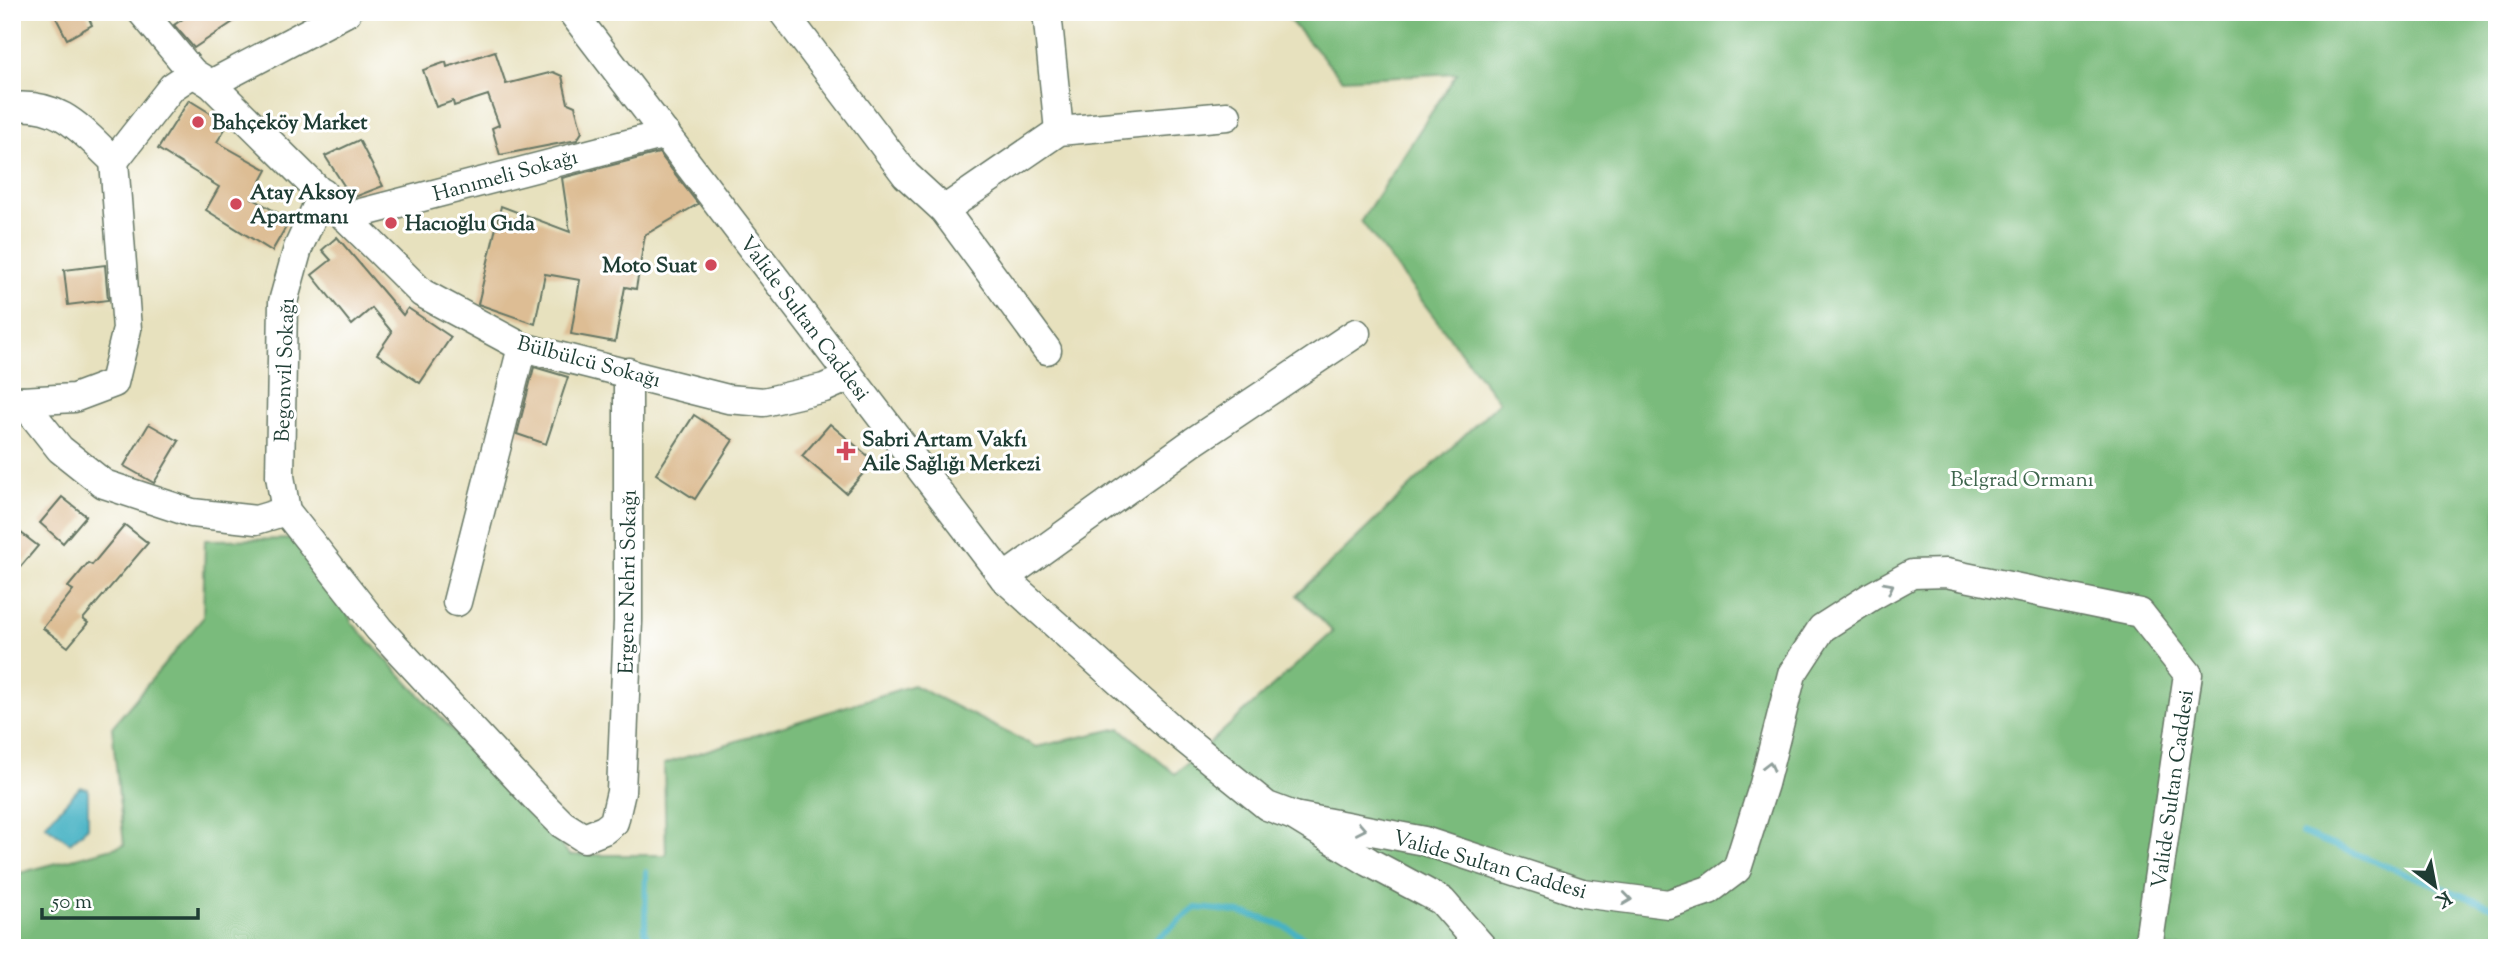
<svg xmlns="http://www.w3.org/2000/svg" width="2509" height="960" font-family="'Sorts Mill Goudy',serif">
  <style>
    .forest { fill: #7abb7c; stroke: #4c7c58; stroke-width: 2 }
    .water { fill: #46b2c4; stroke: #32787c; stroke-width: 2 }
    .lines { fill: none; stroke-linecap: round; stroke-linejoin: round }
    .stream { stroke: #46b2c4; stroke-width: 6 }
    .building { fill: #ddbd94 }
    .minor-casing { stroke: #657664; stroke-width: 31 }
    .minor { stroke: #fff; stroke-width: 28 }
    .oneway { stroke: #8f9e9a }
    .poi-dot { fill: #d1495b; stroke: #fff; stroke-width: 2.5 }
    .labels { text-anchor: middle; stroke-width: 6; stroke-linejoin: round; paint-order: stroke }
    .poi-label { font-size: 21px; font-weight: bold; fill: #1f3d34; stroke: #fff; text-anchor: start }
    .street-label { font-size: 21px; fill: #1f3d34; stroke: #fff }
    .park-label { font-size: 21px; fill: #3d644c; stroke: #fff }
  </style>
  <rect width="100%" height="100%" fill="#fff"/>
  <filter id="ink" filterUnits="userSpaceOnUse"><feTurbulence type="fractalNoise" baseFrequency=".0143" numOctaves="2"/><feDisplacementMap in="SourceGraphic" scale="14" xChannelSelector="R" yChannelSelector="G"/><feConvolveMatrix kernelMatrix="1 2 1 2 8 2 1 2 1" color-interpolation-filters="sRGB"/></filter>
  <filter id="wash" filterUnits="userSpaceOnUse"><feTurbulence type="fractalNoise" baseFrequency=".00686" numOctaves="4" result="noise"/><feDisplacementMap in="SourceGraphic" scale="28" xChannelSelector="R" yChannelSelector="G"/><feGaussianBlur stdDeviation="1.57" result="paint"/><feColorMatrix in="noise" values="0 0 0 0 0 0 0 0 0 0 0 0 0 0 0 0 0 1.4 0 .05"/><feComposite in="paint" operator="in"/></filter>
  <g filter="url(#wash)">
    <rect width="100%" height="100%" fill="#e7e1be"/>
    <!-- forest -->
    <path class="forest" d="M1282,12H2497V948H12V875L124,845L112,727L203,618L205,540L316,539L352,623L570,855H666L664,764L913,685L1036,747L1120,728L1175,774L1333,632L1297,595L1499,402L1361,221L1457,73L1342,79Z"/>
    <!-- water -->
    <path class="water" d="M80,787L88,789V827L70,843L45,825Z"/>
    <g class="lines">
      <!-- stream -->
      <g class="stream">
        <path d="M2302,833L2497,909"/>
        <path d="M646,872L645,931L651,948"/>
        <path d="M1146,948L1195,908C1236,910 1286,919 1317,948"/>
      </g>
    </g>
    <g id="blocks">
      <!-- building -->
      <g class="building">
        <path d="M53,12H86L92,25L67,39Z"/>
        <path d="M193,12H248L194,48L174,25Z"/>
        <path d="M495,51L506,84L553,72L562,76L568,103L575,106L582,132L577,140L500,155L492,128L499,125L488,95L454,106L453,101L436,107L423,70L446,62L447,67Z"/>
        <path d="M189,100L228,124L217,142L267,170L252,198L290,220L272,251L206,210L219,187L158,149Z"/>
        <path d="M359,140L383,186L352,198L325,156Z"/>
        <path d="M659,153L698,204L645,235L636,289L625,287L615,342L571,334L580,280L545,274L535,324L478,304L501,206L570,232L562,178Z"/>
        <path d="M337,237L403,315L408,308L451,337L420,383L377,354L392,332L372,308L352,325L312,275L331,260L322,250Z"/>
        <path d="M105,265L108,300L68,305L64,270Z"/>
        <path d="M534,367L568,377L546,444L517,434Z"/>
        <path d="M694,415L733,440L695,499L656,474Z"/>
        <path d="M149,424L179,441L154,483L124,466Z"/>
        <path d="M830,424L874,461L846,493L802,456Z"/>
        <path d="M62,497L86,516L63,543L40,523Z"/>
        <path d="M125,525L148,543L83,619L88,623L68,647L43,628L73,590L68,587L88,563L92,565Z"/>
        <path d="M12,526L38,546L12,577Z"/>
      </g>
    </g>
  </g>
  <g filter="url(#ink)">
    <use href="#blocks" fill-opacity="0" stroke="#657664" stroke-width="2"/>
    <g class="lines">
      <!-- minor casing -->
      <g class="minor-casing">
        <g id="minor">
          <path d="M142,12L193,73L211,84L422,293L522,347L728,399L764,402L824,388L849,377"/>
          <path d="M572,12L1004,578L1171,728L1267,806L1294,816L1369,862L1442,901L1483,948"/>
          <path d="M783,12L906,175L944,210L1047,350"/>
          <path d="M1047,12L1059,131"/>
          <path d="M211,84L347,12"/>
          <path d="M12,107C61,102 81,130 114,161L127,329L114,383L74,398L22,401"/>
          <path d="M114,161L172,87L193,73"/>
          <path d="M323,193L298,248L283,302L280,476L286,511L379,629L534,796L562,824L584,838L604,830L614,822L621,792L628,621V372"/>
          <path d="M944,210L1059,131L1227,116"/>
          <path d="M345,217L666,134"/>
          <path d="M12,400L22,401L60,449L104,484L192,513L256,520L286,511"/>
          <path d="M1004,578L1193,442L1356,333"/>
          <path d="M457,602L522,347"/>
          <path d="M1294,816L1424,841L1582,893L1668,904L1709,890L1737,869L1764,784L1792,674L1822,628L1872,596L1912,574L1946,573L2140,613L2188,674L2148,948"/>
        </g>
      </g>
      <!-- minor -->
      <use href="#minor" class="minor"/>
    </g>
    <!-- one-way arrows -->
    <defs><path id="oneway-chevron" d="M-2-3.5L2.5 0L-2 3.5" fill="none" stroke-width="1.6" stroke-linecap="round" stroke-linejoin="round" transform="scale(1.75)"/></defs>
    <g class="oneway">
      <use href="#oneway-chevron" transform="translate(1889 587) rotate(-28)"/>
      <use href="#oneway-chevron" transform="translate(1769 766) rotate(-76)"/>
      <use href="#oneway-chevron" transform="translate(1361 829) rotate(11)"/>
      <use href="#oneway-chevron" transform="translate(1627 899) rotate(7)"/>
    </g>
  </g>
  <!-- markers -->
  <g class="poi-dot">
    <circle cx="198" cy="122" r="7"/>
    <circle cx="236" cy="204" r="7"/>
    <circle cx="391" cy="223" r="7"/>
    <circle cx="711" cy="265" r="7"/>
    <path d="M842.5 440.5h7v7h7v7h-7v7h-7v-7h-7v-7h7z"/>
  </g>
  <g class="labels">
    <!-- poi labels -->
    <g class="poi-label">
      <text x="212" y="129">Bahçeköy Market</text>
      <text x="250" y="199">Atay Aksoy<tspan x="250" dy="24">Apartmanı</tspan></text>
      <text x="405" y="230">Hacıoğlu Gıda</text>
      <text x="697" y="272" text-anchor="end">Moto Suat</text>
      <text x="862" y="446">Sabri Artam Vakfı<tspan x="862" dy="24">Aile Sağlığı Merkezi</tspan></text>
    </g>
    <!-- street labels -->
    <g class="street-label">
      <text transform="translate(505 175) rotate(-15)" y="7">Hanımeli Sokağı</text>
      <text transform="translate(805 318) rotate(53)" y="7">Valide Sultan Caddesi</text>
      <text transform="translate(589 361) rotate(15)" y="7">Bülbülcü Sokağı</text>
      <text transform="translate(284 370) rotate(-88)" y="7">Begonvil Sokağı</text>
      <text transform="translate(627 582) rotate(-89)" y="7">Ergene Nehri Sokağı</text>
      <text transform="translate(2172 789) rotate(-82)" y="7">Valide Sultan Caddesi</text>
      <text transform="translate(1490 864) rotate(16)" y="7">Valide Sultan Caddesi</text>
    </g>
    <!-- park labels -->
    <g class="park-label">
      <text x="2022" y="486">Belgrad Ormanı</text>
    </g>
  </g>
  <!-- margin -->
  <rect width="2509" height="960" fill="none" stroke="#fff" stroke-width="42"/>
  <!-- north arrow -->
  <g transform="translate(2435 886) rotate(148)" stroke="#ffffff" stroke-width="5" paint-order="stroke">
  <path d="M0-5L12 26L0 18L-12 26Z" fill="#1f3d34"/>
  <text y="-10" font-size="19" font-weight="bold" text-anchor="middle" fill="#1f3d34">K</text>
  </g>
  <!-- scale -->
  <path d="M42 908v10h156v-10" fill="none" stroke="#1f3d34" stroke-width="3.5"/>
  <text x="52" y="908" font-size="21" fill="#1f3d34" stroke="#ffffff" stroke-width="5" paint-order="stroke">50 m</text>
</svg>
